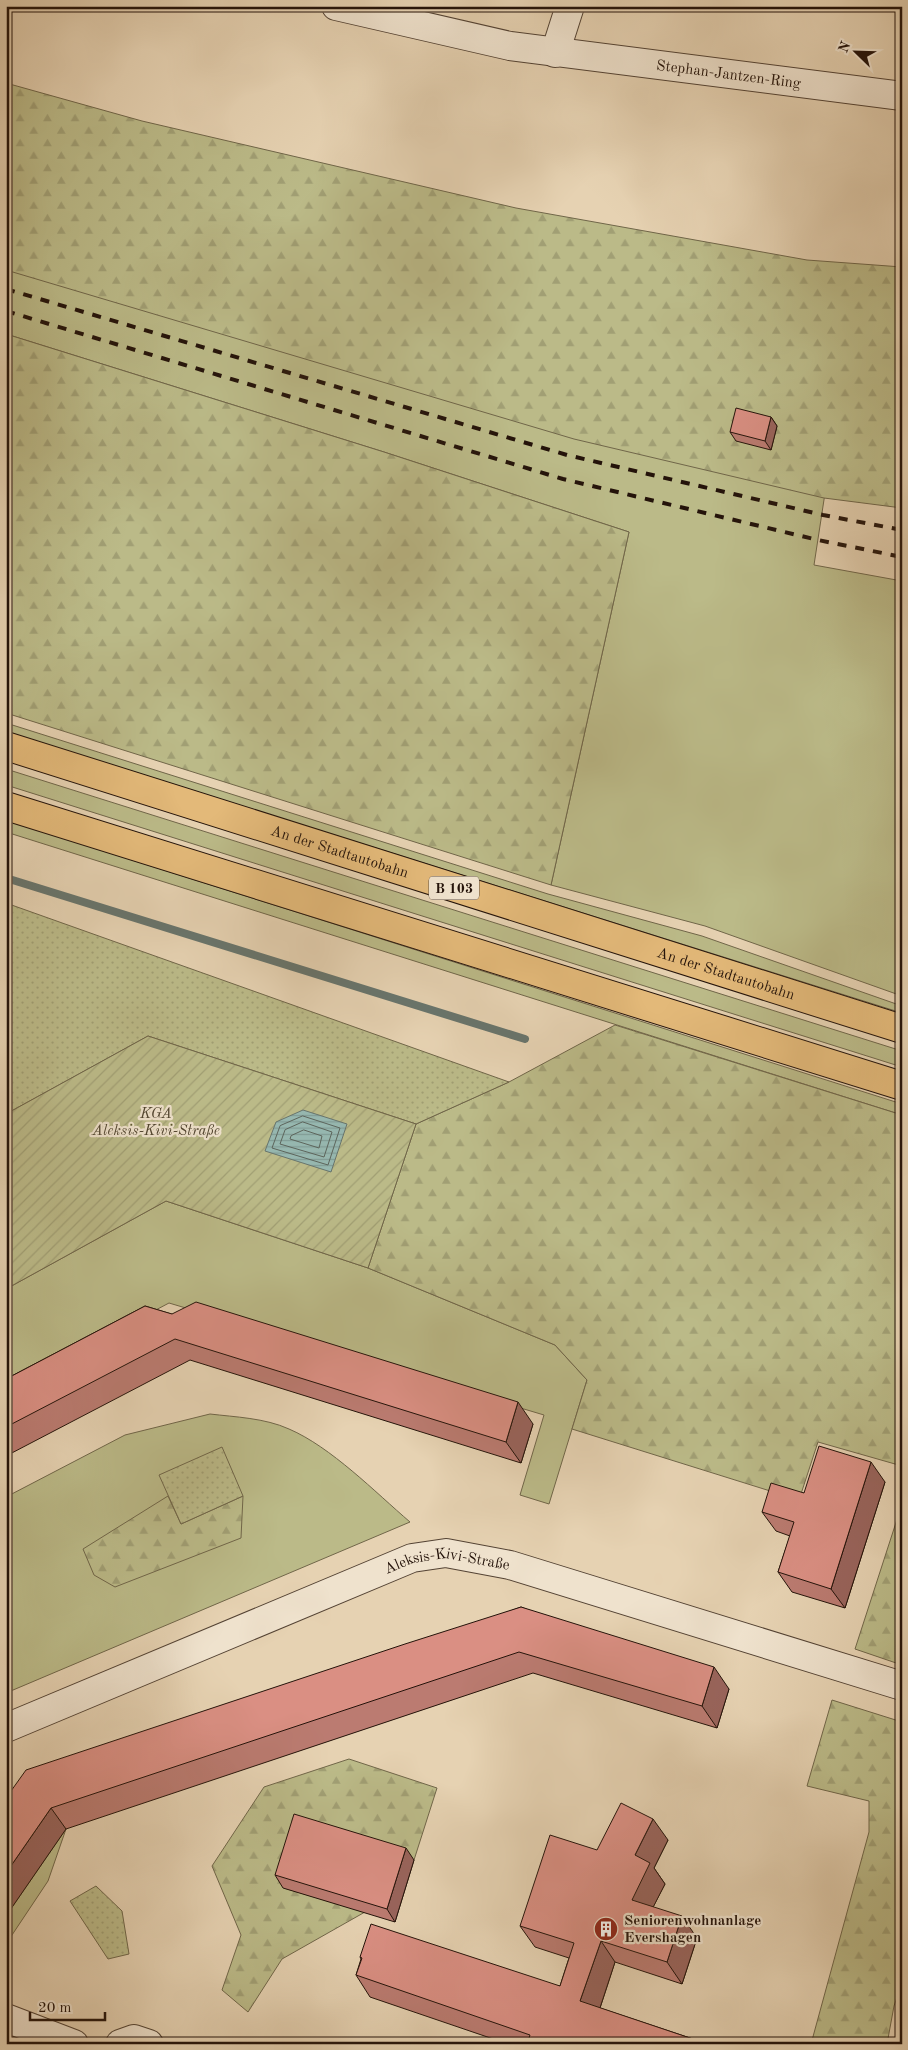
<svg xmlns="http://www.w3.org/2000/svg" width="908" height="2050" font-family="'Old Standard TT',serif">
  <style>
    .grass { fill: #bbba88; stroke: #706649 }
    .forest { fill: url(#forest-firs); stroke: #706649 }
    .park { fill: url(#park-dots); stroke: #706649 }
    .garden { fill: url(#garden-furrows); stroke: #706649 }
    .water { fill: url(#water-rules); stroke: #68756d }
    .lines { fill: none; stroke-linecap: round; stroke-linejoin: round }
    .shore { stroke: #5d655c; stroke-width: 1 }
    .stream { stroke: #68756d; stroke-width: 8 }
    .minor-casing { stroke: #544334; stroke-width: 30 }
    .highway-casing { stroke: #24130a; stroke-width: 30 }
    .minor { stroke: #efe2cd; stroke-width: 28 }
    .highway { stroke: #e3b979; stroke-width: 28 }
    .rail { stroke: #24130a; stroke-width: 4; stroke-dasharray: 9 9; stroke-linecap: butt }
    .wall { fill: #bb7b71; stroke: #24130a }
    .shaded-wall { fill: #99645c; stroke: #24130a }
    .building { fill: #da8f83; stroke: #24130a }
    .labels { text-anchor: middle; stroke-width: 4.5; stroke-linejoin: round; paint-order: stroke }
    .shield { fill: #efe2cd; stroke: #615144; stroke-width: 1 }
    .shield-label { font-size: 14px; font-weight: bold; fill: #24130a }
    .street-label { font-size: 15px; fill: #24130a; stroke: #efe2cd }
    .park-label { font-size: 15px; font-style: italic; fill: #514530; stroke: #efe2cd }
    .poi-label { font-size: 15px; font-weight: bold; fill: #24130a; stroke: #efe2cd; text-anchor: start }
  </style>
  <defs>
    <pattern id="forest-firs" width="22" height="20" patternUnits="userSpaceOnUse" patternTransform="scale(1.25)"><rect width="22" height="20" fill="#bbba88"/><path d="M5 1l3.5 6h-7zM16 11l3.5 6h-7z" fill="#a19f74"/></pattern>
    <pattern id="park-dots" width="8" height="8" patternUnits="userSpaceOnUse" patternTransform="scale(1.25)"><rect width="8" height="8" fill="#bbba88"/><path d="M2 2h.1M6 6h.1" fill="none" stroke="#a19f74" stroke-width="1.8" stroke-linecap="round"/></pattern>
    <pattern id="garden-furrows" width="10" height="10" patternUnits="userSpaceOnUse" patternTransform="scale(1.25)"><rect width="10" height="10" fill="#bbba88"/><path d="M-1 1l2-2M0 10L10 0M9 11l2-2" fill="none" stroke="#a19f74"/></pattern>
    <pattern id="water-rules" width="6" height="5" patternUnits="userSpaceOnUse" patternTransform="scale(1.25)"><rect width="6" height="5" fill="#96b7af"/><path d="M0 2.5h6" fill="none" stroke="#819c95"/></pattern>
  </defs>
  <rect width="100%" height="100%" fill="#e6d2b2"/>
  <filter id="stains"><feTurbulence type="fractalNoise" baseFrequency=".004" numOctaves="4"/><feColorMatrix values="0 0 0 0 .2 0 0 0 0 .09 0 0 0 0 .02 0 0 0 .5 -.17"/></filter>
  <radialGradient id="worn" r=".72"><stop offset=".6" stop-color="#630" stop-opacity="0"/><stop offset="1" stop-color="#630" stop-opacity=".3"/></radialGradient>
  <!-- grass -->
  <g class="grass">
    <path d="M6,99L837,415L814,565L902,581V996L705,926L551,885L629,532L384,452L6,334Z"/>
    <path d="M6,723L548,894L702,936L902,1006V1013L6,732Z"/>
    <path d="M6,769L902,1051V1067L6,785Z"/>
    <path d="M6,820L902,1104V1115L6,832Z"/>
    <path d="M166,1201L368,1268L555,1345L587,1380L549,1504L520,1495L544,1415L169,1303L6,1389V1289Z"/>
    <path d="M210,1414C235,1417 265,1418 289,1429C331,1447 375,1492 410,1522L6,1693V1497L125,1435Z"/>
    <path d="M66,1829L48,1881L6,1944V1916Z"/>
  </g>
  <!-- forest -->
  <g class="forest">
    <path d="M6,83L142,121L516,208L807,260L902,267V508L824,498L574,439L6,270Z"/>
    <path d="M6,334L384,452L629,532L551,885L6,713Z"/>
    <path d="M615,1025L902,1115V1466L818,1442L799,1500L572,1429L587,1380L555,1345L368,1268L416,1124L509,1082Z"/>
    <path d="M168,1496L181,1524L243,1496L241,1538L115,1587L94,1575L83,1549Z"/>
    <path d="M902,1504V1665L855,1649Z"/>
    <path d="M832,1700L902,1722V1983L894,2006L887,2044H811L869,1832V1801L807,1786Z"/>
    <path d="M349,1759L437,1788L414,1860L302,1826L284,1888L365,1912L282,1959L248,2012L222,1990L241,1935L212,1866L264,1787Z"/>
  </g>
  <!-- park -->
  <g class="park">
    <path d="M6,903L509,1082L416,1124L148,1036L6,1114Z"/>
    <path d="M222,1447L243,1496L181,1524L159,1475Z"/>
    <path d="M96,1886L122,1911L129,1954L108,1959L70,1901Z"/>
  </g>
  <!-- garden -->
  <path class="garden" d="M148,1036L416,1124L368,1268L166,1201L6,1289V1114Z"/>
  <!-- water -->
  <path class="water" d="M303,1110L347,1124L331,1172L265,1151L276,1122Z"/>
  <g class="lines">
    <!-- shore -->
    <g class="shore">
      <path d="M303,1116L340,1128L328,1165L272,1148L280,1126Z"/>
      <path d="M303,1122L332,1132L324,1157L280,1144L285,1130Z"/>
      <path d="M304,1130L322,1136L319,1148L290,1139L291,1136Z"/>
    </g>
    <!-- stream -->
    <path class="stream" d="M6,878L525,1039"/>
    <!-- minor casing -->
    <g class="minor-casing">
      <g id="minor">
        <path id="s1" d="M336,6L510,46L902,96"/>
        <path d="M555,53L570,6"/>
        <path id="s2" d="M6,1728L412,1558L446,1553L510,1565L902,1686"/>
        <path d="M6,2018L74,2044"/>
        <path d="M120,2044L134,2039L149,2044"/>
      </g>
    </g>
    <!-- highway casing -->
    <g class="highway-casing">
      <g id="highway">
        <path id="s3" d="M6,746L902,1029"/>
        <path d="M6,806L902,1086"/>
      </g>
    </g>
    <!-- minor -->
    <use href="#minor" class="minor"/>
    <!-- highway -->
    <use href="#highway" class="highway"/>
    <!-- rail -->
    <g class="rail">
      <path d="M6,289L567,455L823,515L902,530"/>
      <path d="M6,311L563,479L818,540L902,557"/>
    </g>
  </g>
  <!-- wall -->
  <g class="wall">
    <path d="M886,6H902V11Z"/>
    <path d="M771,417L777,426L771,450L736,441L730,432Z"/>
    <path d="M145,1306L533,1424L521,1463L190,1360L6,1456V1379Z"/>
    <path d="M885,1482L845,1608L792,1592L778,1572L790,1536L776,1531L762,1512L804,1493Z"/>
    <path d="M521,1607L729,1689L717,1728L533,1673L66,1829L6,1798Z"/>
    <path d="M668,1840L654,1868L665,1884L653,1907L697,1938L682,1984L615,1962L600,2008L708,2044H508L370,1997L356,1975L361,1959L360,1957L560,1986L569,1958L535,1947L520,1926L597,1850Z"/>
    <path d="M414,1860L395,1922L283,1888L275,1875Z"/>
  </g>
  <!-- shaded-wall -->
  <g class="shaded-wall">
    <path d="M771,417L777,426L771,450L765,441Z"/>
    <path d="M518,1402L533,1424L521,1463L506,1442Z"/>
    <path d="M871,1462L885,1482L845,1608L831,1589Z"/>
    <path d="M714,1667L729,1689L717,1728L702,1706Z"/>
    <path d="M51,1808L66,1829L6,1916V1873Z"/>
    <path d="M653,1819L668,1840L654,1868L665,1884L646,1921L632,1900L635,1855Z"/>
    <path d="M406,1848L414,1860L395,1922L387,1909Z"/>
    <path d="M682,1916L697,1938L682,1984L667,1962Z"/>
    <path d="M601,1941L615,1962L595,2023L580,2001Z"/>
  </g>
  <!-- building -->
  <g class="building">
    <path d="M736,408L771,417L765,441L730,432Z"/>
    <path d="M196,1302L518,1402L506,1442L175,1339L6,1427V1379L145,1306L172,1314Z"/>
    <path d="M819,1446L871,1462L831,1589L778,1572L794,1522L762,1512L771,1483L804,1493Z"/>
    <path d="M521,1607L714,1667L702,1706L519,1652L51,1808L6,1873V1798L26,1770L405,1644Z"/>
    <path d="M621,1803L653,1819L635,1855L650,1863L632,1900L682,1916L667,1962L601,1941L580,2001L708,2044H527L530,2035L356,1975L362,1958L360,1957L371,1924L560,1986L574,1943L520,1926L550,1835L597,1850Z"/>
    <path d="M294,1814L406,1848L387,1909L275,1875Z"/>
  </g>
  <!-- icons -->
  <defs>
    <g id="building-disc" transform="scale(1.25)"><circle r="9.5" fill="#8f2418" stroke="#efe2cd"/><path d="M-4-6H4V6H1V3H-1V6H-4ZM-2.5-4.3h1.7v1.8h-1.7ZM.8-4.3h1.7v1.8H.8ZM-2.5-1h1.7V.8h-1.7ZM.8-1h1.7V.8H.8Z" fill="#fff"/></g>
  </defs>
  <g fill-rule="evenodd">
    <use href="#building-disc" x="606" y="1929"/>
  </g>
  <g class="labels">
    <!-- shield labels -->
    <rect class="shield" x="429" y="876.5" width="50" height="23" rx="4"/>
    <g class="shield-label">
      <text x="454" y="893">B 103</text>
    </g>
    <!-- street labels -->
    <g class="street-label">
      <text dy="5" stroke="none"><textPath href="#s1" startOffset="399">Stephan-Jantzen-Ring</textPath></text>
      <text dy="5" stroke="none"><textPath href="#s3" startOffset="350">An der Stadtautobahn</textPath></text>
      <text dy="5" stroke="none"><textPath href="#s3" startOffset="755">An der Stadtautobahn</textPath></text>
      <text dy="5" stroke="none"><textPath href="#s2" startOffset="475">Aleksis-Kivi-Straße</textPath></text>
    </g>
    <!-- park labels -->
    <g class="park-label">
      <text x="156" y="1118">KGA<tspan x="156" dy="17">Aleksis-Kivi-Straße</tspan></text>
    </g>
    <!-- poi labels -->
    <g class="poi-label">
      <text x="624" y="1925">Seniorenwohnanlage<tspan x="624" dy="17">Evershagen</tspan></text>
    </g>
  </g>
  <!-- margin -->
  <rect width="908" height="2050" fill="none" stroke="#e6d2b2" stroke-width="25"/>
  <rect x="8" y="8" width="893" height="2035" fill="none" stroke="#24130a" stroke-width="2.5"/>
  <rect x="12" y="12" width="883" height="2025" fill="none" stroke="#24130a"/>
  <!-- north arrow -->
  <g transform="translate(856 52) rotate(293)" stroke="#efe2cd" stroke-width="4" paint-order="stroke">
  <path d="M0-4L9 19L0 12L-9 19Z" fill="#24130a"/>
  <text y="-8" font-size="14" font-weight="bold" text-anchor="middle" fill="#24130a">N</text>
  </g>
  <!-- scale -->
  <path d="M30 2012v8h75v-8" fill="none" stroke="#24130a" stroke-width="2.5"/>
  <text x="38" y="2012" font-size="15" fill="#24130a" stroke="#efe2cd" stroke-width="4" paint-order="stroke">20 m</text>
  <rect width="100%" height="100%" filter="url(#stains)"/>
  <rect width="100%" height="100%" fill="url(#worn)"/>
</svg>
